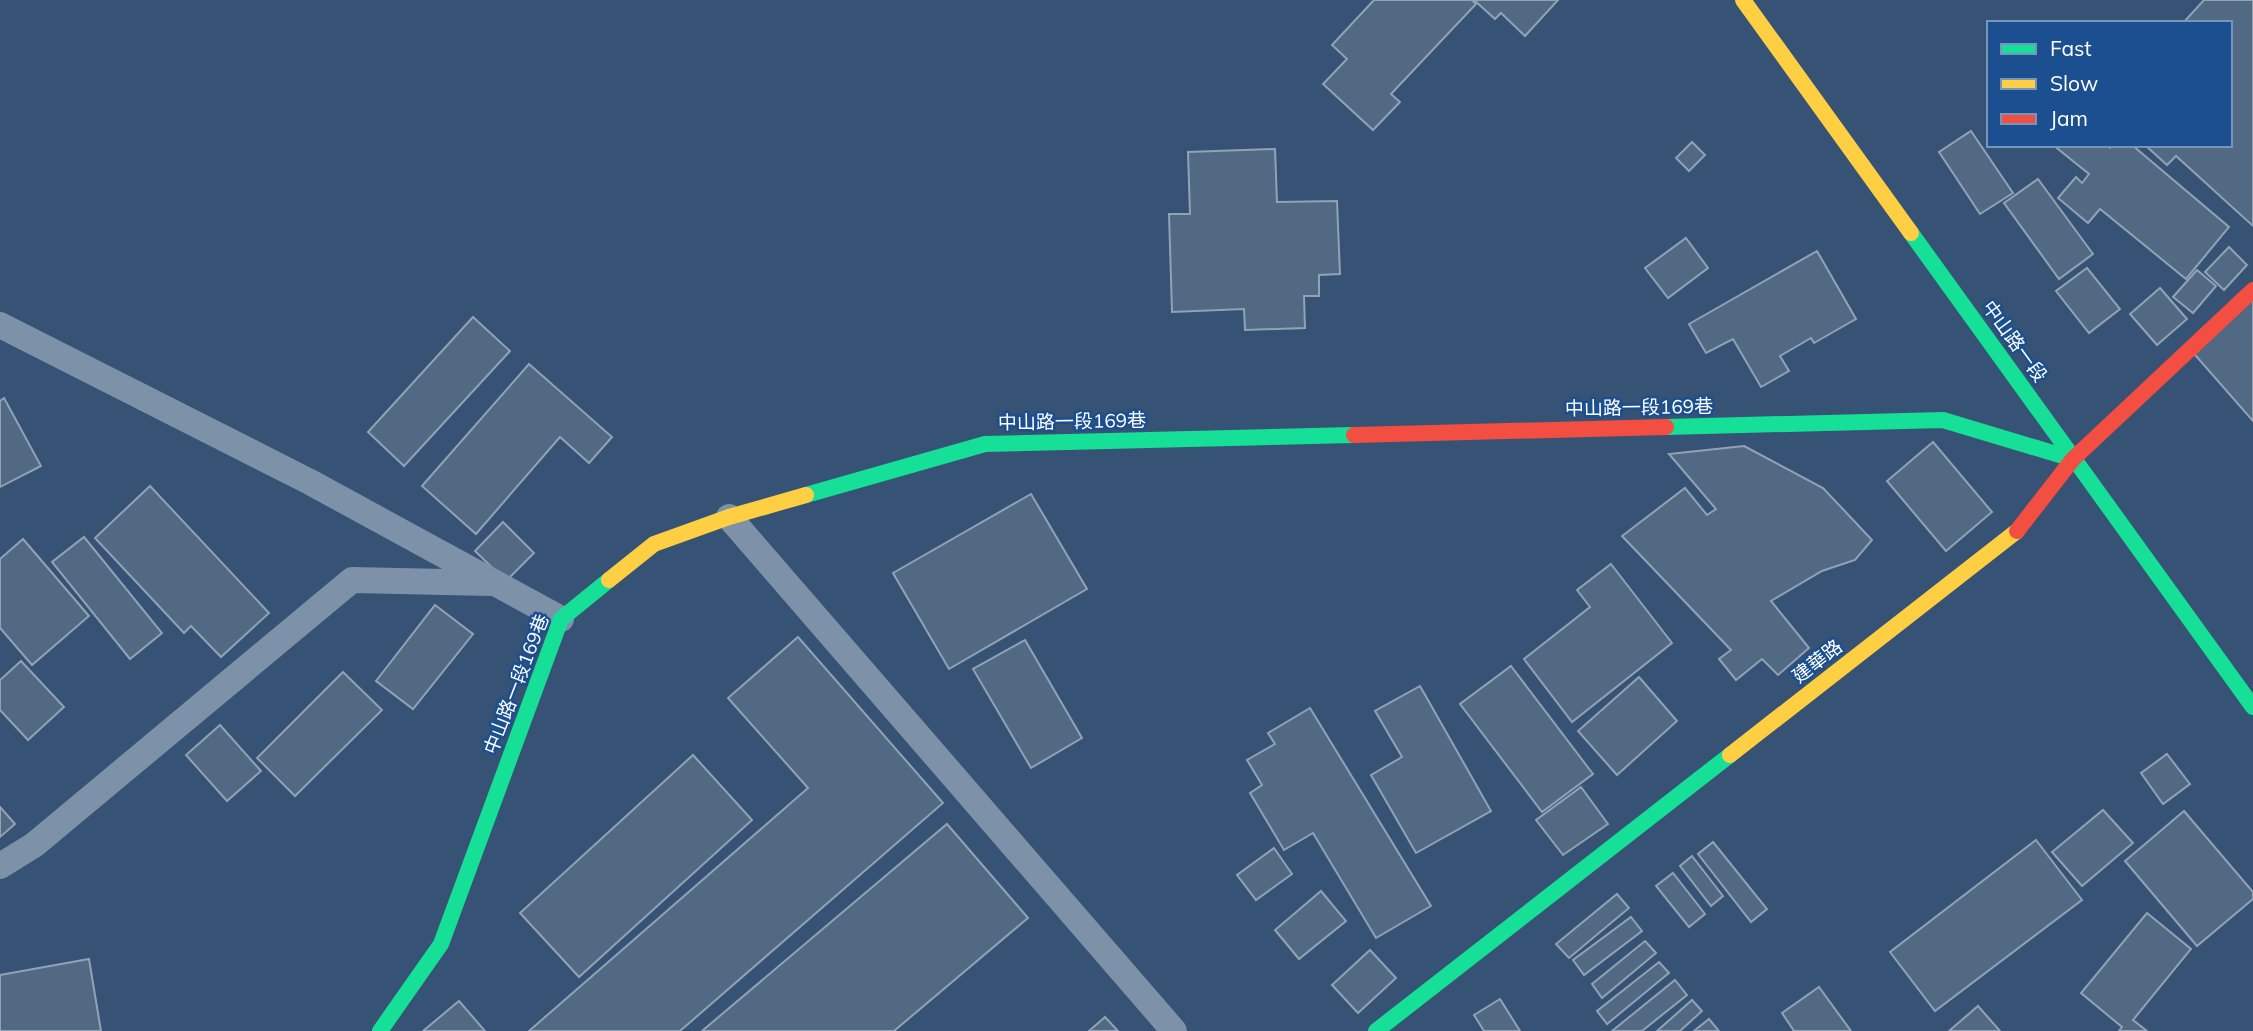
<svg xmlns="http://www.w3.org/2000/svg" width="2253" height="1031" font-family="Mulish,'Noto Sans TC',sans-serif">
  <style>
    .building { fill: #526984; stroke: #92a2b6; stroke-width: 2 }
    .lines { fill: none; stroke-linecap: round; stroke-linejoin: round }
    .lane { stroke: #7d92a8; stroke-width: 26 }
    .fast { stroke: #16e098; stroke-width: 16 }
    .slow { stroke: #ffcf43; stroke-width: 16 }
    .jam { stroke: #f24e42; stroke-width: 16 }
    .labels { text-anchor: middle; stroke-width: 5; stroke-linejoin: round; paint-order: stroke }
    .street-label { font-size: 19px; fill: #fff; stroke: #1b4f8f }
  </style>
  <rect width="100%" height="100%" fill="#365274"/>
  <!-- building -->
  <g class="building">
    <path d="M1374,0H1472L1476,4L1391,94L1400,102L1373,130L1323,84L1347,59L1332,45Z"/>
    <path d="M1474,0H1558L1525,36L1501,13L1495,19Z"/>
    <path d="M2204,0H2253V226L2176,156L2167,165L2145,145H2230V23H2183Z"/>
    <path d="M1971,131L2013,193L1980,214L1939,152Z"/>
    <path d="M1692,142L1705,155L1689,171L1676,158Z"/>
    <path d="M2053,145H2106L2110,148L2113,145H2132L2229,227L2186,279L2100,209L2088,223L2058,198L2076,177L2082,183L2089,174Z"/>
    <path d="M1275,149L1277,202L1337,201L1340,274L1319,275V296H1304L1305,328L1245,330L1244,309L1172,312L1169,214H1190L1188,152Z"/>
    <path d="M2038,179L2093,254L2059,279L2004,203Z"/>
    <path d="M1686,238L1708,268L1668,298L1645,268Z"/>
    <path d="M2229,247L2247,265L2224,290L2205,272Z"/>
    <path d="M1817,251L1856,319L1814,343L1811,338L1780,356L1789,371L1761,387L1733,339L1706,353L1689,324Z"/>
    <path d="M2087,268L2120,309L2089,333L2056,291Z"/>
    <path d="M2197,270L2216,286L2193,313L2173,297Z"/>
    <path d="M2160,288L2187,319L2157,345L2130,314Z"/>
    <path d="M2253,293V421L2189,348Z"/>
    <path d="M473,317L510,351L404,466L368,432Z"/>
    <path d="M529,364L612,437L589,463L560,437L476,534L422,486Z"/>
    <path d="M4,398L41,466L0,487V401Z"/>
    <path d="M1933,442L1992,512L1946,551L1887,481Z"/>
    <path d="M1744,446L1823,488L1872,540L1855,560L1822,571L1771,601L1809,648L1778,675L1762,659L1736,680L1719,659L1731,650L1622,536L1685,488L1707,515L1716,509L1669,454Z"/>
    <path d="M150,486L269,613L221,657L191,626L184,633L95,538Z"/>
    <path d="M1031,494L1087,589L949,669L893,573Z"/>
    <path d="M503,522L534,553L506,581L475,551Z"/>
    <path d="M84,537L162,633L130,659L52,562Z"/>
    <path d="M23,539L89,616L32,665L0,628V559Z"/>
    <path d="M1611,564L1672,643L1572,722L1524,659L1590,607L1577,590Z"/>
    <path d="M435,605L473,634L413,709L376,681Z"/>
    <path d="M798,637L943,803L680,1031H529L808,788L728,698Z"/>
    <path d="M1025,640L1082,738L1031,768L973,669Z"/>
    <path d="M21,661L64,707L28,740L0,710V680Z"/>
    <path d="M1511,666L1593,774L1542,812L1460,704Z"/>
    <path d="M343,672L382,710L295,796L257,758Z"/>
    <path d="M1639,677L1677,721L1617,775L1578,731Z"/>
    <path d="M1420,686L1491,811L1416,853L1371,775L1402,757L1375,711Z"/>
    <path d="M1310,708L1431,906L1376,938L1313,833L1284,850L1250,793L1262,785L1247,760L1275,744L1268,733Z"/>
    <path d="M220,725L261,771L227,801L186,755Z"/>
    <path d="M2167,754L2190,784L2163,804L2141,773Z"/>
    <path d="M693,755L752,820L579,977L520,913Z"/>
    <path d="M1581,787L1608,824L1563,855L1536,820Z"/>
    <path d="M0,807L15,824L0,837Z"/>
    <path d="M2103,810L2133,843L2082,886L2052,852Z"/>
    <path d="M2184,811L2253,892V899L2197,946L2125,861Z"/>
    <path d="M947,824L1028,918L894,1031H702Z"/>
    <path d="M2036,840L2082,900L1935,1011L1890,952Z"/>
    <path d="M1713,842L1767,909L1751,922L1698,854Z"/>
    <path d="M1274,848L1292,874L1256,900L1237,875Z"/>
    <path d="M1692,856L1723,896L1711,906L1680,866Z"/>
    <path d="M1673,873L1705,914L1689,927L1656,886Z"/>
    <path d="M1321,891L1346,921L1299,959L1275,930Z"/>
    <path d="M1617,894L1629,908L1569,958L1556,944Z"/>
    <path d="M2147,913L2191,949L2133,1020L2147,1031H2119L2122,1027L2081,993Z"/>
    <path d="M1631,917L1642,931L1584,975L1573,960Z"/>
    <path d="M1645,941L1656,953L1602,998L1592,984Z"/>
    <path d="M1370,950L1396,978L1358,1013L1332,985Z"/>
    <path d="M89,959L101,1031H0V975Z"/>
    <path d="M1659,962L1669,973L1607,1024L1597,1011Z"/>
    <path d="M1675,980L1687,995L1642,1031H1612Z"/>
    <path d="M1819,987L1851,1031H1794L1782,1013Z"/>
    <path d="M1500,999L1520,1031H1484L1474,1015Z"/>
    <path d="M1692,1000L1702,1011L1680,1031H1657Z"/>
    <path d="M459,1001L485,1031H423Z"/>
    <path d="M1978,1006L2000,1031H1949Z"/>
    <path d="M1105,1017L1118,1031H1089Z"/>
    <path d="M1709,1019L1719,1031H1694Z"/>
  </g>
  <g class="lines">
    <!-- lane -->
    <g class="lane">
      <path d="M0,325L310,482L561,619"/>
      <path d="M729,517L1174,1031"/>
      <path d="M0,866L34,845L352,580L491,583"/>
    </g>
    <!-- fast -->
    <g class="fast">
      <path d="M1911,233L2253,707"/>
      <path d="M1666,427L1943,420L2073,459"/>
      <path d="M806,495L985,444L1354,435"/>
      <path d="M380,1031L441,944L561,619L609,580"/>
      <path d="M1376,1031L1730,755"/>
    </g>
    <!-- slow -->
    <g class="slow">
      <path d="M1743,0L1911,233"/>
      <path d="M609,580L654,544L729,517L806,495"/>
      <path d="M1730,755L2017,531"/>
    </g>
    <!-- jam -->
    <g class="jam">
      <path d="M1354,435L1666,427"/>
      <path d="M2017,531L2073,459L2253,290"/>
    </g>
  </g>
  <g class="labels">
    <!-- street labels -->
    <g class="street-label">
      <text transform="translate(2015 341) rotate(54)" y="7">中山路一段</text>
      <text transform="translate(1639 407) rotate(-1)" y="7">中山路一段169巷</text>
      <text transform="translate(1072 421) rotate(-1)" y="7">中山路一段169巷</text>
      <text transform="translate(1817 661) rotate(-38)" y="7">建華路</text>
      <text transform="translate(516 684) rotate(-69)" y="7">中山路一段169巷</text>
    </g>
  </g>
  <!-- legend -->
  <rect x="1987" y="21" width="245" height="126" fill="#1b4f8f" stroke="#7695bc" stroke-width="2"/>
  <rect x="2001" y="44" width="35" height="10" fill="#16e098" stroke="#7695bc" stroke-width="2"/>
  <text x="2050" y="56" font-size="21" fill="#ffffff">Fast</text>
  <rect x="2001" y="79" width="35" height="10" fill="#ffcf43" stroke="#7695bc" stroke-width="2"/>
  <text x="2050" y="91" font-size="21" fill="#ffffff">Slow</text>
  <rect x="2001" y="114" width="35" height="10" fill="#f24e42" stroke="#7695bc" stroke-width="2"/>
  <text x="2050" y="126" font-size="21" fill="#ffffff">Jam</text>
</svg>
